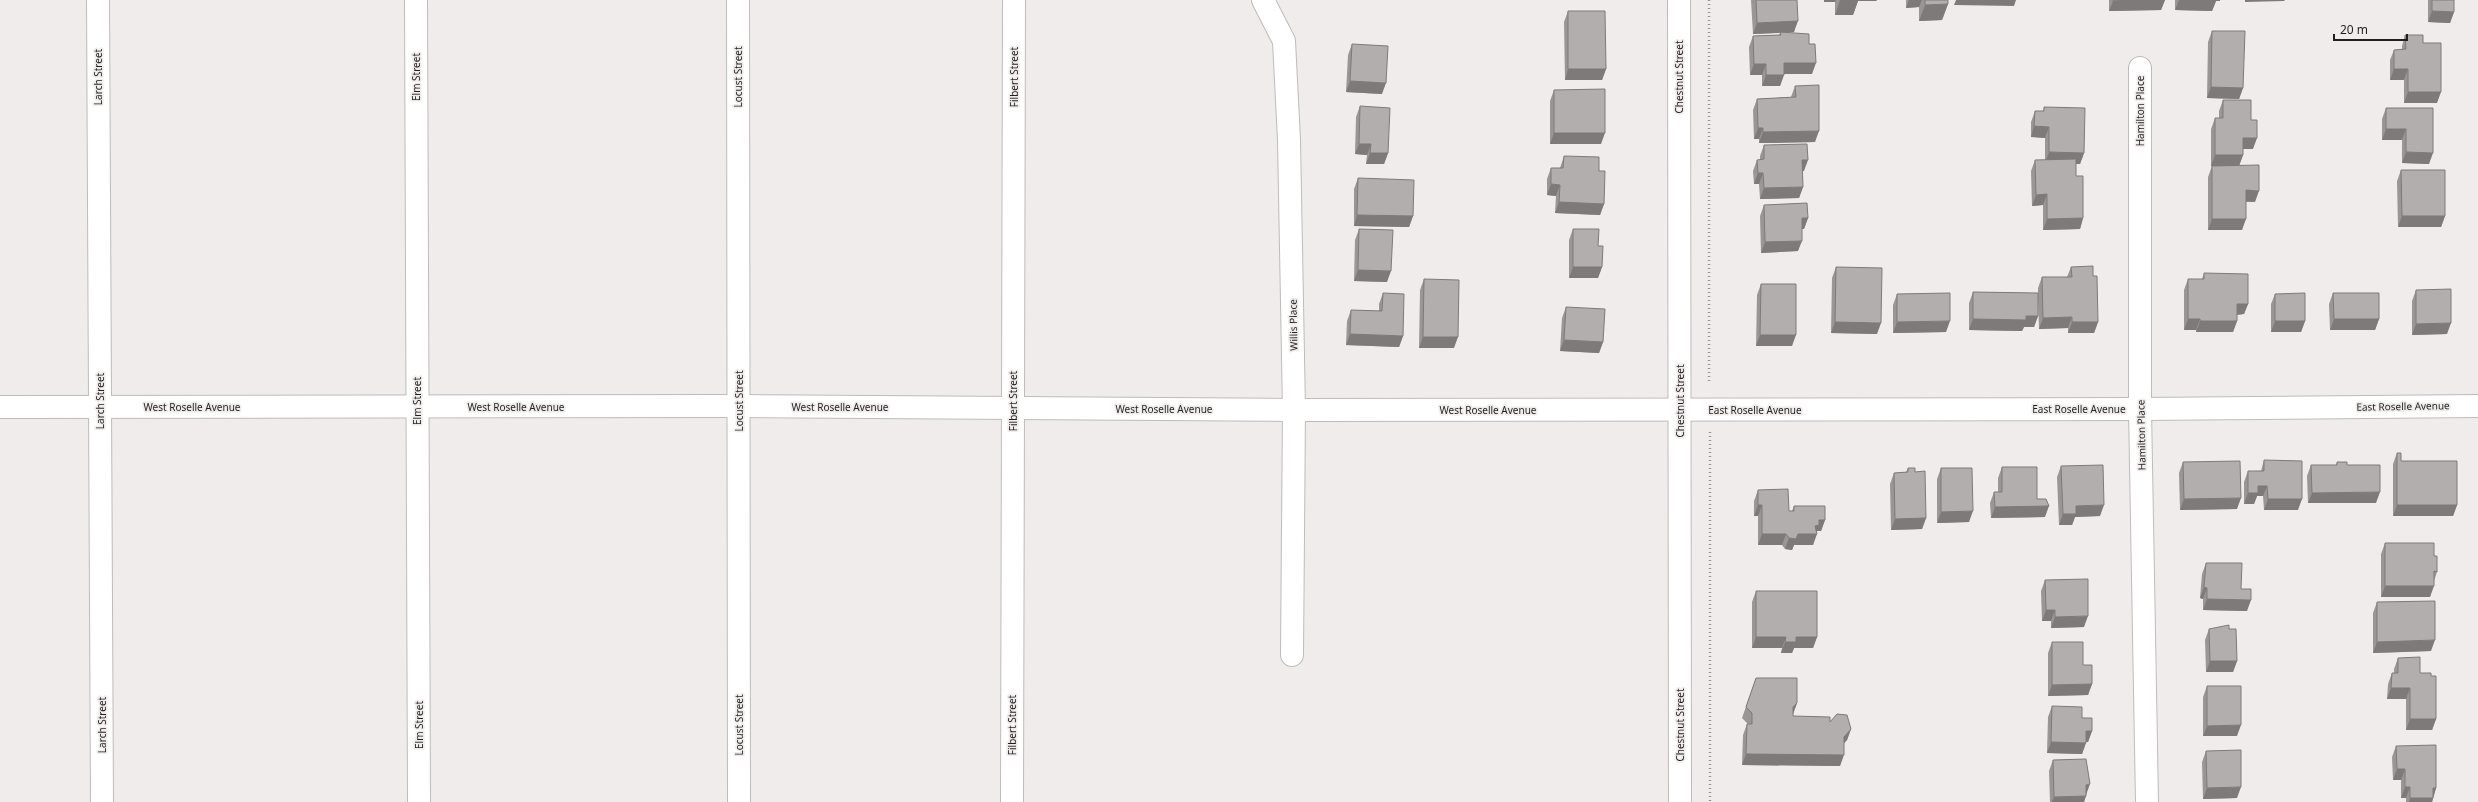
<svg xmlns="http://www.w3.org/2000/svg" width="2478" height="802" font-family="'Noto Sans',sans-serif">
  <style>
    .lines { fill: none; stroke-linecap: round; stroke-linejoin: round }
    .minor-casing { stroke: #bfbbbb; stroke-width: 24 }
    .path { stroke: #969393; stroke-width: 2.5; stroke-dasharray: 1 3; stroke-linecap: butt }
    .minor { stroke: #fff; stroke-width: 22 }
    .wall { fill: #999695 }
    .shaded-wall { fill: #7d7a79 }
    .building { fill: #b2aead; stroke: #7d7a79 }
    .labels { text-anchor: middle; stroke-width: 3.5; stroke-linejoin: round; paint-order: stroke }
    .street-label { font-size: 10px; fill: #201f1f; stroke: #f0ecec }
  </style>
  <rect width="100%" height="100%" fill="#f0ecec"/>
  <g class="lines">
    <!-- minor casing -->
    <g class="minor-casing">
      <g id="minor">
        <path d="M98,0L102,802"/>
        <path d="M416,0L419,802"/>
        <path d="M738,0L739,802"/>
        <path d="M1263,0L1284,41L1289,140L1294,410L1292,655"/>
        <path d="M1679,0L1680,802"/>
        <path d="M2140,68V409L2147,802"/>
        <path d="M0,407L739,406L1294,410L2140,409L2478,406"/>
        <path d="M1012,802L1014,0"/>
      </g>
    </g>
    <!-- path -->
    <g class="path">
      <path d="M1709,0V383"/>
      <path d="M1710,432V802"/>
    </g>
    <!-- minor -->
    <use href="#minor" class="minor"/>
  </g>
  <!-- wall -->
  <g class="wall">
    <path d="M1751,0H1797L1794,32L1786,33L1809,44L1812,74H1784L1780,86H1762V75H1750L1749,47L1753,36L1779,35L1780,33L1753,34Z"/>
    <path d="M1824,0H1877L1876,1H1858L1853,15H1835V2H1824Z"/>
    <path d="M1906,0H1948V4L1942,20L1919,21V7L1906,8Z"/>
    <path d="M2109,0H2165L2161,10L2109,11Z"/>
    <path d="M2175,0H2220V1H2216L2212,11L2175,10Z"/>
    <path d="M2428,0H2454V12L2450,23L2428,22Z"/>
    <path d="M1568,11L1606,69L1602,80H1565L1564,22Z"/>
    <path d="M2212,31L2243,88L2239,99L2207,98L2208,42Z"/>
    <path d="M2405,35L2423,43L2437,103H2404V80H2390V60L2394,50L2402,49V46Z"/>
    <path d="M1352,44L1382,94L1346,92L1348,55Z"/>
    <path d="M1795,86L1815,142L1759,143V139H1754L1753,110L1757,99L1791,97Z"/>
    <path d="M1554,90L1601,144H1550V101Z"/>
    <path d="M2223,100L2251,120L2253,149H2243V155L2239,166L2255,202H2246L2242,230H2208V177L2212,166H2211V129L2215,118H2219V111Z"/>
    <path d="M1360,106L1388,153L1384,164H1366L1367,155L1355,154L1356,117Z"/>
    <path d="M2044,107L2084,153L2080,164H2076V176L2083,218L2080,229L2043,230V205L2032,206L2031,171L2035,160H2045V138L2031,137V122L2035,111H2043Z"/>
    <path d="M2386,108H2433L2429,164L2402,163V140H2382V119Z"/>
    <path d="M1764,145L1804,171H1802L1803,187L1799,198L1760,199L1759,184H1754L1753,171L1757,160H1760V156Z"/>
    <path d="M1564,156L1599,171L1604,204L1600,215L1555,213L1556,196L1547,195V179L1551,168H1560Z"/>
    <path d="M2401,170L2445,216L2441,227H2398L2397,181Z"/>
    <path d="M1358,178L1413,216L1409,227L1354,226V189Z"/>
    <path d="M1764,205L1808,218L1804,229H1802L1798,251L1761,253L1760,216Z"/>
    <path d="M1359,229L1387,282L1354,281L1355,240Z"/>
    <path d="M1573,229L1602,267L1598,278H1569V240Z"/>
    <path d="M1836,267L1877,334L1831,333L1832,278Z"/>
    <path d="M2071,267L2093,276L2098,322L2094,333H2068V328L2039,329L2038,298V316L2034,327H2024L2022,331L1969,330V303L1973,292L2038,293V288L2042,277H2067Z"/>
    <path d="M2204,273L2248,304L2244,314L2237,315V321L2233,332H2196V330H2184V290L2188,279H2202Z"/>
    <path d="M1424,279L1454,348H1419L1420,290Z"/>
    <path d="M1761,284L1792,346H1756L1757,295Z"/>
    <path d="M2416,290L2447,334L2412,335V301Z"/>
    <path d="M1383,293L1403,336L1399,347L1346,345L1347,321L1351,310L1379,311V304Z"/>
    <path d="M2333,293L2379,319L2375,330H2330L2329,304Z"/>
    <path d="M1897,294L1946,332L1893,333V305Z"/>
    <path d="M2275,294L2305,321L2301,332H2271V304Z"/>
    <path d="M1566,307L1603,342L1599,353L1560,351L1562,318Z"/>
    <path d="M2397,453L2401,461L2457,505L2453,516H2393V464Z"/>
    <path d="M2264,460L2298,510H2264L2263,496H2257L2254,504H2244V482L2248,471H2261Z"/>
    <path d="M2183,462L2237,509L2180,510L2179,473Z"/>
    <path d="M2337,462L2347,465L2376,503H2308L2307,476L2311,465H2336Z"/>
    <path d="M2061,466L2100,516L2075,517L2072,525H2059L2057,477Z"/>
    <path d="M2002,467L2037,499L2045,517L1991,518L1990,503L1994,492H1998V478Z"/>
    <path d="M1908,468L1915,472L1926,518L1922,529L1891,530L1890,484L1894,473L1906,472Z"/>
    <path d="M1941,468L1969,522L1937,523V479Z"/>
    <path d="M1758,490L1789,511H1792L1794,506L1825,520L1821,531H1817L1813,545H1794L1792,550L1785,549L1782,545H1758V516H1754V501Z"/>
    <path d="M2385,543L2434,556L2437,572L2434,581L2430,597H2381V554Z"/>
    <path d="M2206,563L2241,589L2247,611L2203,610V599L2200,598L2202,574Z"/>
    <path d="M2045,580L2084,627L2051,628V621H2042L2041,591Z"/>
    <path d="M1756,591L1817,637L1813,648H1794L1792,653H1781L1782,648H1752V602Z"/>
    <path d="M2377,602L2431,651L2373,653V613Z"/>
    <path d="M2209,629H2229L2237,661L2233,672H2206L2205,640Z"/>
    <path d="M2052,642L2083,665L2092,684L2088,695L2048,696V653Z"/>
    <path d="M2398,658L2420,673L2431,676L2436,719L2432,730H2406V699H2387L2388,684L2392,673H2394V669Z"/>
    <path d="M1756,678L1797,703L1793,714V716L1830,722L1851,729L1847,740L1844,743L1840,766L1742,765L1743,735L1747,724H1748L1742,718Z"/>
    <path d="M2207,686L2237,736H2203V697Z"/>
    <path d="M2052,706L2082,718L2092,731L2088,742H2086L2082,754L2047,753L2048,717Z"/>
    <path d="M2396,746L2436,788L2432,802H2406V798H2401V780H2393L2392,757Z"/>
    <path d="M2206,751L2237,798L2203,799L2202,762Z"/>
    <path d="M2053,760L2086,795L2084,802H2050L2049,771Z"/>
  </g>
  <!-- shaded-wall -->
  <g class="shaded-wall">
    <path d="M1824,0H1836L1835,2H1824Z"/>
    <path d="M1840,0H1877L1876,1H1858L1853,15H1835Z"/>
    <path d="M1909,0H1922L1919,7L1906,8Z"/>
    <path d="M1956,0H2016L2014,6L1954,5Z"/>
    <path d="M2137,0H2165L2161,10L2109,11L2113,1Z"/>
    <path d="M2179,0H2220V1H2216L2212,11L2175,10Z"/>
    <path d="M2245,0H2285L2284,1L2245,2Z"/>
    <path d="M1948,4L1942,20L1919,21L1925,5Z"/>
    <path d="M2432,11L2454,12L2450,23L2428,22Z"/>
    <path d="M1798,21L1794,32L1753,34L1757,23Z"/>
    <path d="M1784,63H1816L1812,74H1780Z"/>
    <path d="M1754,64H1766L1762,75H1750Z"/>
    <path d="M1568,69H1606L1602,80H1565Z"/>
    <path d="M2394,69H2408L2404,80H2390Z"/>
    <path d="M1766,75H1784L1780,86H1762Z"/>
    <path d="M1350,81L1386,83L1382,94L1346,92Z"/>
    <path d="M2211,87L2243,88L2239,99L2207,98Z"/>
    <path d="M2408,92H2441L2437,103H2404Z"/>
    <path d="M2034,126L2049,127L2045,138L2031,137Z"/>
    <path d="M1758,128H1763L1759,139H1754Z"/>
    <path d="M2386,129H2406L2402,140H2382Z"/>
    <path d="M1819,131L1815,142L1759,143L1763,132Z"/>
    <path d="M1554,133H1605L1601,144H1550Z"/>
    <path d="M2243,138H2257L2253,149H2239Z"/>
    <path d="M1359,144H1371L1367,155L1355,154Z"/>
    <path d="M2049,152L2084,153L2080,164L2045,163Z"/>
    <path d="M2406,152L2433,153L2429,164L2402,163Z"/>
    <path d="M1370,153H1388L1384,164H1366Z"/>
    <path d="M2215,155H2243L2239,166H2211Z"/>
    <path d="M1802,160H1808L1804,171H1798Z"/>
    <path d="M1758,173H1763L1759,184H1754Z"/>
    <path d="M1551,184L1560,185L1556,196L1547,195Z"/>
    <path d="M1803,187L1799,198L1760,199L1764,188Z"/>
    <path d="M2246,190L2259,191L2255,202L2242,201Z"/>
    <path d="M2047,194L2043,205L2032,206L2036,195Z"/>
    <path d="M1559,202L1604,204L1600,215L1555,213Z"/>
    <path d="M1357,215L1413,216L1409,227L1354,226Z"/>
    <path d="M2402,216H2445L2441,227H2398Z"/>
    <path d="M1802,218H1808L1804,229H1798Z"/>
    <path d="M2083,218L2080,229L2043,230L2047,219Z"/>
    <path d="M2212,219H2246L2242,230H2208Z"/>
    <path d="M1802,241L1798,251L1761,253L1765,242Z"/>
    <path d="M1573,267H1602L1598,278H1569Z"/>
    <path d="M1358,270L1391,271L1387,282L1354,281Z"/>
    <path d="M2237,304H2248L2244,314L2233,315Z"/>
    <path d="M2026,316H2038L2034,327H2024L2022,331L1969,330L1973,319Z"/>
    <path d="M2072,317L2068,328L2039,329L2043,318Z"/>
    <path d="M2188,319H2200L2196,330H2184Z"/>
    <path d="M2334,319H2379L2375,330H2330Z"/>
    <path d="M1950,321L1946,332L1893,333L1897,322Z"/>
    <path d="M2200,321H2237L2233,332H2196Z"/>
    <path d="M2275,321H2305L2301,332H2271Z"/>
    <path d="M1835,322L1881,323L1877,334L1831,333Z"/>
    <path d="M2072,322H2098L2094,333H2068Z"/>
    <path d="M2451,323L2447,334L2412,335L2416,324Z"/>
    <path d="M1350,334L1403,336L1399,347L1346,345Z"/>
    <path d="M1760,335H1796L1792,346H1756Z"/>
    <path d="M1423,337H1458L1454,348H1419Z"/>
    <path d="M1564,340L1603,342L1599,353L1560,351Z"/>
    <path d="M2258,486H2267L2263,496H2257L2254,504H2244L2248,493Z"/>
    <path d="M2380,492L2376,503H2308L2312,493Z"/>
    <path d="M2241,498L2237,509L2180,510L2184,499Z"/>
    <path d="M2268,499H2302L2298,510H2264Z"/>
    <path d="M1758,505H1762L1758,516H1754Z"/>
    <path d="M2104,505L2100,516L2075,517L2072,525H2059L2063,514L2076,506Z"/>
    <path d="M2397,505H2457L2453,516H2393Z"/>
    <path d="M2049,506L2045,517L1991,518L1995,507Z"/>
    <path d="M1973,511L1969,522L1937,523L1941,512Z"/>
    <path d="M1926,518L1922,529L1891,530L1895,519Z"/>
    <path d="M1819,520H1825L1821,531H1817L1816,534H1817L1813,545H1794L1792,550L1785,549L1789,538L1815,526Z"/>
    <path d="M1762,534H1786L1782,545H1758Z"/>
    <path d="M2385,586H2434L2430,597H2381Z"/>
    <path d="M2204,587L2207,588L2203,599L2200,598Z"/>
    <path d="M2207,599L2251,600L2247,611L2203,610Z"/>
    <path d="M2046,610H2055L2051,621H2042Z"/>
    <path d="M2088,616L2084,627L2051,628L2055,617Z"/>
    <path d="M1756,637H1786L1782,648H1752Z"/>
    <path d="M1796,637H1817L1813,648H1794L1792,653H1781L1785,642Z"/>
    <path d="M2435,640L2431,651L2373,653L2377,642Z"/>
    <path d="M2210,661H2237L2233,672H2206Z"/>
    <path d="M2092,684L2088,695L2048,696L2052,685Z"/>
    <path d="M2391,688H2410L2406,699H2387Z"/>
    <path d="M1797,703L1793,714V707Z"/>
    <path d="M2410,719H2436L2432,730H2406Z"/>
    <path d="M2241,725L2237,736H2203L2207,726Z"/>
    <path d="M1851,729L1847,740L1840,748L1844,737Z"/>
    <path d="M2086,731H2092L2088,742H2082Z"/>
    <path d="M2051,742L2086,743L2082,754L2047,753Z"/>
    <path d="M1746,754L1844,755L1840,766L1742,765Z"/>
    <path d="M2397,769H2405L2401,780H2393Z"/>
    <path d="M2090,784L2086,795V785Z"/>
    <path d="M2241,787L2237,798L2203,799L2207,788Z"/>
    <path d="M2405,787H2410L2406,798H2401Z"/>
    <path d="M2433,788H2436L2432,802H2409L2410,798Z"/>
    <path d="M2086,796L2084,802H2052L2054,797Z"/>
  </g>
  <!-- building -->
  <g class="building">
    <path d="M1756,0H1797L1798,21L1757,23Z"/>
    <path d="M1925,0H1948V4L1925,5Z"/>
    <path d="M2113,0H2137L2113,1Z"/>
    <path d="M2432,0H2454V12L2432,11Z"/>
    <path d="M1568,11H1605L1606,69H1568Z"/>
    <path d="M2212,31H2245L2243,88L2211,87Z"/>
    <path d="M1780,32L1809,34V44H1815L1816,63H1784V75H1766V64H1754L1753,36L1781,35Z"/>
    <path d="M2405,35H2423V43H2441V92H2408V69H2394V50L2406,49Z"/>
    <path d="M1352,44L1388,46L1386,83L1350,81Z"/>
    <path d="M1819,85V131L1763,132V128H1758L1757,99L1796,97L1795,86Z"/>
    <path d="M1605,89V133H1554V90Z"/>
    <path d="M2223,100H2251V120H2257V138H2243V155H2215V118H2223Z"/>
    <path d="M1360,106L1390,108L1388,153H1370L1371,144H1359Z"/>
    <path d="M2044,107L2085,108L2084,153L2049,152V127L2034,126L2035,111H2044Z"/>
    <path d="M2386,108H2433V153L2406,152V129H2386Z"/>
    <path d="M1807,144L1808,160H1802L1803,187L1764,188L1763,173H1758L1757,160L1764,159V145Z"/>
    <path d="M1564,156L1599,157V171H1605L1604,204L1559,202L1560,185L1551,184V168H1563Z"/>
    <path d="M2076,159V176H2083V218L2047,219V194L2036,195L2035,160Z"/>
    <path d="M2259,165V191L2246,190V219H2212V166Z"/>
    <path d="M2401,170H2445V216H2402Z"/>
    <path d="M1358,178L1414,180L1413,216L1357,215Z"/>
    <path d="M1807,203L1808,218H1802V241L1765,242L1764,205Z"/>
    <path d="M1359,229L1393,230L1391,271L1358,270Z"/>
    <path d="M1573,229H1599L1598,246H1603L1602,267H1573Z"/>
    <path d="M2093,266V276H2097L2098,322H2072V317L2043,318L2042,277H2072L2071,267Z"/>
    <path d="M1836,267L1882,268L1881,323L1835,322Z"/>
    <path d="M2204,273L2248,274V304H2237V321H2200V319H2188V279H2204Z"/>
    <path d="M1424,279L1459,280L1458,337H1423Z"/>
    <path d="M1761,284H1796V335H1760Z"/>
    <path d="M2451,289V323L2416,324V290Z"/>
    <path d="M1973,292L2038,293V316H2026V320L1973,319Z"/>
    <path d="M1383,293L1404,294L1403,336L1350,334L1351,310L1382,311Z"/>
    <path d="M1950,293V321L1897,322V294Z"/>
    <path d="M2305,293V321H2275V294Z"/>
    <path d="M2333,293H2379V319H2334Z"/>
    <path d="M1566,307L1605,309L1603,342L1564,340Z"/>
    <path d="M2397,453H2401V461H2457V505H2397Z"/>
    <path d="M2264,460L2302,461V499H2268L2267,486H2258V493H2248V471H2264Z"/>
    <path d="M2240,461L2241,498L2184,499L2183,462Z"/>
    <path d="M2337,462H2347V465H2380V492L2312,493L2311,465H2337Z"/>
    <path d="M2103,465L2104,505L2076,506V514H2063L2061,466Z"/>
    <path d="M2002,467H2037V499H2046L2049,506L1995,507L1994,492H2002Z"/>
    <path d="M1908,468H1915V472L1925,471L1926,518L1895,519L1894,473L1908,472Z"/>
    <path d="M1941,468H1972L1973,511L1941,512Z"/>
    <path d="M1788,489L1789,511H1794V506H1825V520H1819V525L1815,526L1817,534H1798L1796,539L1789,538L1786,534H1762V505H1758V490Z"/>
    <path d="M2385,543H2434V556H2437V572L2434,571V586H2385Z"/>
    <path d="M2206,563H2242L2241,589H2251V600L2207,599V588L2204,587Z"/>
    <path d="M2088,579V616L2055,617V610H2046L2045,580Z"/>
    <path d="M1756,591H1817V637H1796V642H1785L1786,637H1756Z"/>
    <path d="M2435,601V640L2377,642V602Z"/>
    <path d="M2229,625V629H2236L2237,661H2210L2209,629Z"/>
    <path d="M2052,642H2083V665H2092V684L2052,685Z"/>
    <path d="M2420,657V673H2431V676H2436V719H2410V688H2391L2392,673H2398V658Z"/>
    <path d="M1756,678H1797V703L1793,707V716L1830,717V722L1837,714L1847,715L1851,729L1844,737V755L1746,754L1747,724H1752V713L1746,707Z"/>
    <path d="M2207,686H2241V725L2207,726Z"/>
    <path d="M2052,706L2082,707V718H2092V731H2086V743L2051,742Z"/>
    <path d="M2436,745V788H2433V798H2410V787H2405V769H2397L2396,746Z"/>
    <path d="M2241,750V787L2207,788L2206,751Z"/>
    <path d="M2086,759L2090,784L2086,785V796L2054,797L2053,760Z"/>
  </g>
  <g class="labels">
    <!-- street labels -->
    <g class="street-label">
      <text transform="translate(98 77) rotate(-90)" y="4">Larch Street</text>
      <text transform="translate(416 77) rotate(-90)" y="4">Elm Street</text>
      <text transform="translate(738 77) rotate(-90)" y="4">Locust Street</text>
      <text transform="translate(1014 77) rotate(-90)" y="4">Filbert Street</text>
      <text transform="translate(1679 77) rotate(-90)" y="4">Chestnut Street</text>
      <text transform="translate(2140 111) rotate(-90)" y="4">Hamilton Place</text>
      <text transform="translate(1293 325) rotate(-91)" y="4">Willis Place</text>
      <text transform="translate(100 401) rotate(-90)" y="4">Larch Street</text>
      <text transform="translate(417 401) rotate(-90)" y="4">Elm Street</text>
      <text transform="translate(739 401) rotate(-90)" y="4">Locust Street</text>
      <text transform="translate(1013 401) rotate(-90)" y="4">Filbert Street</text>
      <text transform="translate(1680 401) rotate(-90)" y="4">Chestnut Street</text>
      <text transform="translate(2403 406) rotate(-1)" y="4">East Roselle Avenue</text>
      <text x="192" y="411">West Roselle Avenue</text>
      <text x="516" y="411">West Roselle Avenue</text>
      <text x="840" y="411">West Roselle Avenue</text>
      <text x="1164" y="413">West Roselle Avenue</text>
      <text x="2079" y="413">East Roselle Avenue</text>
      <text x="1488" y="414">West Roselle Avenue</text>
      <text x="1755" y="414">East Roselle Avenue</text>
      <text transform="translate(2141 435) rotate(-91)" y="4">Hamilton Place</text>
      <text transform="translate(102 725) rotate(-90)" y="4">Larch Street</text>
      <text transform="translate(419 725) rotate(-90)" y="4">Elm Street</text>
      <text transform="translate(739 725) rotate(-90)" y="4">Locust Street</text>
      <text transform="translate(1012 725) rotate(-90)" y="4">Filbert Street</text>
      <text transform="translate(1680 725) rotate(-90)" y="4">Chestnut Street</text>
    </g>
  </g>
  <!-- scale -->
  <path d="M2334 34v6h73v-6" fill="none" stroke="#201f1f" stroke-width="2"/>
  <text x="2340" y="34" font-size="12" fill="#201f1f" stroke="#f0ecec" stroke-width="3" paint-order="stroke">20 m</text>
</svg>
